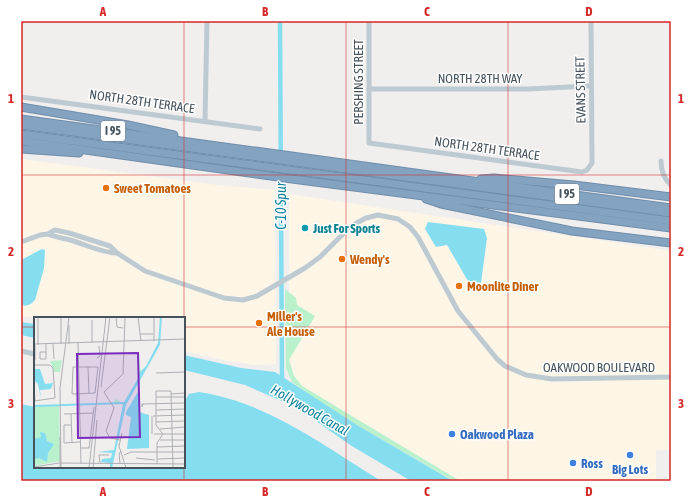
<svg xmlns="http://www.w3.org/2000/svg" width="692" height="502" font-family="'Asap Condensed',sans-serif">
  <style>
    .commercial { fill: #fdf6e7 }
    .green { fill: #baf1cd }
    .water { fill: #85def0 }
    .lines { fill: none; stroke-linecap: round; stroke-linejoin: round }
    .canal { stroke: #85def0; stroke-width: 4.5 }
    .highway-casing { stroke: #6f8eac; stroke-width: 9 }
    .minor { stroke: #becad1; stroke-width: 5 }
    .highway { stroke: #84a3c0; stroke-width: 7 }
    .grid { fill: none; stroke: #d62828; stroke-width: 1; stroke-opacity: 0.55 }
    .food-dot { fill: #e8710a; stroke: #fff; stroke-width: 1.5 }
    .culture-dot { fill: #0f9aa8; stroke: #fff; stroke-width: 1.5 }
    .shop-dot { fill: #3f7fe0; stroke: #fff; stroke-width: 1.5 }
    .labels { text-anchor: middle; stroke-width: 3; stroke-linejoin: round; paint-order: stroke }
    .shield { fill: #fff; stroke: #7e878e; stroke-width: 1 }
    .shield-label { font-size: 12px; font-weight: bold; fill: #46535d }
    .street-label { font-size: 13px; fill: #46535d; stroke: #fff }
    .food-label { font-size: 13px; font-weight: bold; fill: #c56008; stroke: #fff; text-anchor: start }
    .culture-label { font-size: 13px; font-weight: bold; fill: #0d838f; stroke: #fff; text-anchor: start }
    .shop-label { font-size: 13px; font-weight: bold; fill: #366cbe; stroke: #fff; text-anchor: start }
    .water-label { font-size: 14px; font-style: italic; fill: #078099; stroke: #fff }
    .inset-river { fill: none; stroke: #85def0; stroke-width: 2 }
    .inset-road { fill: none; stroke: #adb0b4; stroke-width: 1 }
    .view { fill: #7b2cbf; fill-opacity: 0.15; stroke: #7b2cbf; stroke-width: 2 }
    .inset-edge { fill: none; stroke: #46535d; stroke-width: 2 }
    .neatline { fill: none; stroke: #d62828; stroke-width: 1.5 }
    .grid-label { font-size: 13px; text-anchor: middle; font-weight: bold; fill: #d62828 }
  </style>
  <rect width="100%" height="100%" fill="#f1eeee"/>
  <!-- commercial -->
  <g class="commercial">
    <path d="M21,159L218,185L275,190L276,364L254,365L228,361L184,351V318H35L21,316Z"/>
    <path d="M289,194L671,251V450H656V481H460L302,386L294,376L289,360Z"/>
  </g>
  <!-- green -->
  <path class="green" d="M285,289L296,298L297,305L315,316L289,360L294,376L302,386L460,481H454L357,425L308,394L292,382L286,368Z"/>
  <!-- water -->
  <g class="water">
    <path d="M428,222L484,229L487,238L481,283L468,281L447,245L436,247L425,229Z"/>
    <path d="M42,249L45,250L44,268L35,300L31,304L25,306L21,304V261L23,259Z"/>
    <path d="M21,322L35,324V338L21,335Z"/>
    <path d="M184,355L241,368L275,372L357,425L453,481H411L350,445L298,408L245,385L184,370Z"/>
    <path d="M199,392C267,402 324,446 381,481H21V404L35,407V467H184V402L189,394Z"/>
  </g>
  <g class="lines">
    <!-- canal -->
    <path class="canal" d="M280,21L282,381"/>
    <!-- highway casing -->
    <g class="highway-casing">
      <g id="highway">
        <path d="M21,107L128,125L174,135"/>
        <path d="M21,119L671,208"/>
        <path d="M21,125L671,213"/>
        <path d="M21,134L671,221"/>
        <path d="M21,141L292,179L671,228"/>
        <path d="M21,149L79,153"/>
        <path d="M481,179L494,178L574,185L671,197"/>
        <path d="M426,199L441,204L572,231L671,243"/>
      </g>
    </g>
    <!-- minor -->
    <g class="minor">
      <path d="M369,21V143L582,172L587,170L592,163L591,21"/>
      <path d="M369,89H528L590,86"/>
      <path d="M21,97L260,129"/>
      <path d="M205,121L207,21"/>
      <path d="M661,161C661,171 664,179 671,185"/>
      <path d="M48,234C55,237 62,238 70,240C85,244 101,253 117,253"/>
      <path d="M21,242L40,235L48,234L55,230L69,233L110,246L117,253L145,271L224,298L243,300L257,296L305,268L320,257L351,226L366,218L378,215L398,219L410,227L418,237L458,311L497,359L505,366L526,375L552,379L671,377"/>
      <path d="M21,351L35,354"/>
    </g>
    <!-- highway -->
    <use href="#highway" class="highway"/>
  </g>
  <!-- grid -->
  <path class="grid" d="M184,21V318M346,21V481M508,21V481M21,175H671M184,318V467M21,327H35M184,327H671M184,467V481"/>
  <!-- markers -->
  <g class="food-dot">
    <circle cx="106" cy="188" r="4"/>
    <circle cx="342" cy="259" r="4"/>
    <circle cx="459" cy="286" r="4"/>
    <circle cx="259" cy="323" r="4"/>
  </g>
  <circle class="culture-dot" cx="305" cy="228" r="4"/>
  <g class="shop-dot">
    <circle cx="452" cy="434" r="4"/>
    <circle cx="630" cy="455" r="4"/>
    <circle cx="573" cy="463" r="4"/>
  </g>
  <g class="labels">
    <!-- shield labels -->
    <g class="shield">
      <rect x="101" y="121" width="24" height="20" rx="3"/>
      <rect x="555" y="184" width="24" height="20" rx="3"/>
    </g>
    <g class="shield-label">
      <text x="113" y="135">I 95</text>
      <text x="567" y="198">I 95</text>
    </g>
    <!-- street labels -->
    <g class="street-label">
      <text x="480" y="83">NORTH 28TH WAY</text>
      <text transform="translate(358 82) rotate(-90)" y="5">PERSHING STREET</text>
      <text transform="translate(580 90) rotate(-91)" y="5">EVANS STREET</text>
      <text transform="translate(142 101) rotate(8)" y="5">NORTH 28TH TERRACE</text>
      <text transform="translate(487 148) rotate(8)" y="5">NORTH 28TH TERRACE</text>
      <text x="599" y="372">OAKWOOD BOULEVARD</text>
    </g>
    <!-- food labels -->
    <g class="food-label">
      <text x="114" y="193">Sweet Tomatoes</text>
      <text x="350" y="264">Wendy's</text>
      <text x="467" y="291">Moonlite Diner</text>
      <text x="267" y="321">Miller's<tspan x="267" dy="15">Ale House</tspan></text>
    </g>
    <!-- culture labels -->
    <g class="culture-label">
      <text x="313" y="233">Just For Sports</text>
    </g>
    <!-- shop labels -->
    <g class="shop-label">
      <text x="460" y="439">Oakwood Plaza</text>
      <text x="581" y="468">Ross</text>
      <text x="630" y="474" text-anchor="middle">Big Lots</text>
    </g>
    <!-- water labels -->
    <g class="water-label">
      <text transform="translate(281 206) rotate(-90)" y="5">C-10 Spur</text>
      <text transform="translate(310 410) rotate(30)" y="5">Hollywood Canal</text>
    </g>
  </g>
  <!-- overview -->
  <g transform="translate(34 317)">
    <rect width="151" height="151" fill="#f1eeee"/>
    <path d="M105,33L106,52L108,54L90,85L89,86H79L82,82L88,86L91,84L104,61ZM28,43L26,55H20L16,44ZM0,89H25L26,144L0,149Z" fill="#baf1cd"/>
    <path d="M126,0H128L126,28L92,88L78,151H76V146L67,145L68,142L77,141L78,136L64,135L80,133L89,87L105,60V56L112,49L124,26ZM0,52H6L11,67L19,66L17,72L6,73L7,82L4,67L0,63ZM105,73V95L115,98V131L93,132L97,100L92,98V95ZM6,115L11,116L13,124L20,127L14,136L13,145L5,141L0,142V122L7,120Z" fill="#85def0"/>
    <path class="inset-river" d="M0,89L91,86"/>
    <path class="inset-road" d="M4,0V28M27,0V27M82,0L83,10L89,11M104,0L107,24M120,0V24M58,3V25M151,7V29M106,17H119M19,26L20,42M44,26L47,147M0,27L151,22M12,27V42H6V35H12M35,27V8M1,28V43M63,41L66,39L65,29M0,48H16L19,51M39,50H64L61,76L38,77ZM54,50L55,76M122,56L151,55M0,69L1,84M67,70L76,0M137,77L151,76M122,80H151M0,84L21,81L19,51M109,87L108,90V87L151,86M122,93L151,92M30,97L59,96M37,97L38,126M118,99V117M119,99L151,98M122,105L151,104M37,108H30V126L46,125M126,112L151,110M88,116L85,129L92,151M120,117H151M129,117L122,108V74H137L139,151M26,120V150M86,123L76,121L72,114L80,91L70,75L89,57L91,0M126,123H151M123,130L151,129M46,131H55L60,90M90,138L97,135H151M102,141L121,143M123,142L151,141M66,146L65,138H75M86,146L85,137L87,134M123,147V126L129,117M0,150L25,146L151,147M27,151L26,71L35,0M55,151L72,0M59,151L63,103"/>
    <path class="view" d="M104,36L106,120L44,121L43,37Z"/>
    <rect width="151" height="151" class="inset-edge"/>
  </g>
  <!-- border -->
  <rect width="692" height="502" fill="none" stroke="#ffffff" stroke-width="44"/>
  <rect x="22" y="22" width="648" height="458" class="neatline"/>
  <g class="grid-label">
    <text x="103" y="16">A</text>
    <text x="265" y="16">B</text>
    <text x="427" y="16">C</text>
    <text x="589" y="16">D</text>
    <text x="11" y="103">1</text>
    <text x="681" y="103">1</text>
    <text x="11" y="256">2</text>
    <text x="681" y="256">2</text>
    <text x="11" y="408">3</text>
    <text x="681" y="408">3</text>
    <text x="103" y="496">A</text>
    <text x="265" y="496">B</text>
    <text x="427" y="496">C</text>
    <text x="589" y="496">D</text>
  </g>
</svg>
